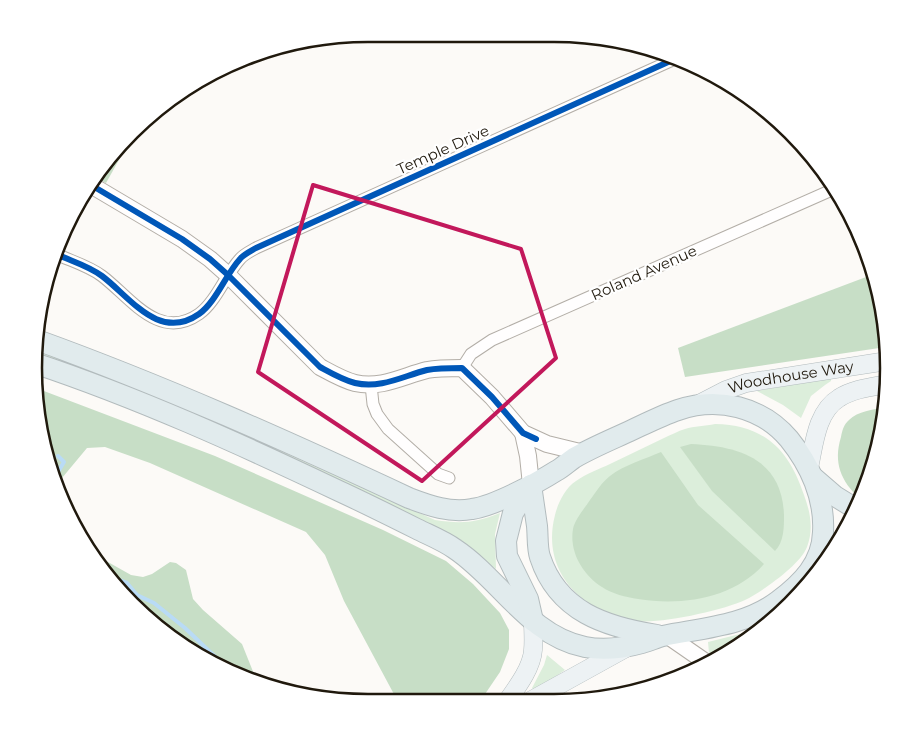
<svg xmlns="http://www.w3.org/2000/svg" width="922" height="736" font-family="Montserrat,sans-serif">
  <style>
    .green { fill: #dceedb }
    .forest { fill: #c7dec6 }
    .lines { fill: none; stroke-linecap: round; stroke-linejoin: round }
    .stream { stroke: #b9dbf6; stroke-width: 4 }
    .street-casing { stroke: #b3aea7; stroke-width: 13 }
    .secondary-casing { stroke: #b3aea7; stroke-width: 18 }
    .primary-casing { stroke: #b2bbbd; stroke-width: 19 }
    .highway-casing { stroke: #b2bbbd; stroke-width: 22 }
    .street { stroke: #fffefe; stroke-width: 11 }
    .secondary { stroke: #fffefe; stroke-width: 16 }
    .primary { stroke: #edf2f4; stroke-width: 18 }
    .highway { stroke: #e1ebed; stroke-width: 20 }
    .cycleway-casing { stroke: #fff; stroke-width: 9 }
    .cycleway { stroke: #0057b8; stroke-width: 6 }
    .marked { fill: none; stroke: #c2185b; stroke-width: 4; stroke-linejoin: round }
    .labels { text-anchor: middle; stroke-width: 4.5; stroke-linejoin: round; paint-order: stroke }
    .street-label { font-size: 15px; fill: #20190d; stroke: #fff }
    .rim { fill: none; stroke: #20190d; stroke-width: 2.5 }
  </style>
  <rect width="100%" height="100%" fill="#fcfaf7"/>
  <!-- green -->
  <g class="green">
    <path d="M37,347L177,405L435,520C461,524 475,523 500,513L495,534L496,569L474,553L35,358Z"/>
    <path d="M831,378V381L825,385L811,396L801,418L783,405L757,391Z"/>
    <path d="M715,424C765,425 789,450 804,495C810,511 814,529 807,547C800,565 763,591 745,600C724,610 661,624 638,621C584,614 540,573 555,515C558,503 565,488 576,481C586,474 599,469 610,464C628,455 646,447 664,438C671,435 678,431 685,429C694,426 705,426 715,424Z"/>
    <path d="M766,625L721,658L718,659L709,653L708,642L756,630Z"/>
    <path d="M547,655L565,670L534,691L532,688L544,665Z"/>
  </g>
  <!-- forest -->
  <g class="forest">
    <path d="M114,155L120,158L106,183L96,178Z"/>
    <path d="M874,274L885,325L886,347L685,377L678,348Z"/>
    <path d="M36,388L215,456L383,530L446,561L473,584L500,613L509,630V649L500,672L481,700L396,698L344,601L325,555L306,532L150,463L105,447L87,448L57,484L45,454Z"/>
    <path d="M885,407L877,455L860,499C841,481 833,463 841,437C842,431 844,424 849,420C858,411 873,410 885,407Z"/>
    <path d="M691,444C739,446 782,459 784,515C784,527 784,542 775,551L712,491L680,447Z"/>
    <path d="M661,452L698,505L764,564C733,599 681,606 638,599C626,597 612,594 602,587C583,575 569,552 573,529C575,519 585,508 590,500C596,492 602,482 610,476C624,465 645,459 661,452Z"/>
    <path d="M92,553L131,575L143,577L152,574L170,562L176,563L186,570L193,599L203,610L242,644L254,674L253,681L240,677L165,633L117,589Z"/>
  </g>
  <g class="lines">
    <!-- stream -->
    <g class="stream">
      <path d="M55,477L64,462L58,456"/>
      <path d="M108,576L127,583L137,595L154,603L185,628L231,672"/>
    </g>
    <!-- street casing -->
    <g class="street-casing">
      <g id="street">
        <path d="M56,254C71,261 89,266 102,276C130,297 159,342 199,314C216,302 226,274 240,259C244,254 251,251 256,248L677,58"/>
        <path d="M462,368L471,354L492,340L834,189"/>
        <path d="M371,385L373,404L377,414L388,429L438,474L449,478"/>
      </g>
    </g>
    <!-- secondary casing -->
    <g class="secondary-casing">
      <g id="secondary">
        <path d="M91,185L182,239L210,259L228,275L320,367C331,373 343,380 355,383C381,389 403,376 427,370C438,368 450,368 462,368L492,397L523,433L547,444L584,453"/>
        <path d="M523,433L528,456L531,485"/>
        <path d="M668,636L707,663"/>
      </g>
    </g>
    <!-- primary casing -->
    <g class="primary-casing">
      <g id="primary">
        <path id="s1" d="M697,405L726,390L746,383L887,361"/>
        <path d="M809,468C814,446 816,412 839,398C853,389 871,387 887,384"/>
        <path d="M508,700C518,686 532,667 533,650C534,640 533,630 533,621"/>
        <path d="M530,701L626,648"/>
      </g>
    </g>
    <!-- highway casing -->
    <g class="highway-casing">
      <g id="highway">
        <path d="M34,363C139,398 240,444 339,491C365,503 391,516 417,529C429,535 444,541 455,549C500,579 529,636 585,647C604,651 624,648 642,643C649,641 656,638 663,636C702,628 745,626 778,601C802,583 822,563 823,532C825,498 810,465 789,439C762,407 718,396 678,410C663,415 647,423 632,430C613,439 593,447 574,458C568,462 563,467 556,471C537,483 494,506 472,509C450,513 430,506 409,498C287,441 164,386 37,340"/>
        <path d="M813,477L835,496L856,509"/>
        <path d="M531,485C533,498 535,512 537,526C538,536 537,548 540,557C558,612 606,627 657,635"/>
        <path d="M531,485L513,513L506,541L507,556L528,599L533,621"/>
      </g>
    </g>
    <!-- street -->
    <use href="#street" class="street"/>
    <!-- secondary -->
    <use href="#secondary" class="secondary"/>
    <!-- primary -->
    <use href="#primary" class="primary"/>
    <!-- highway -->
    <use href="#highway" class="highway"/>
    <!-- cycleway casing -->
    <g class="cycleway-casing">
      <g id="cycleway">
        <path d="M91,185L182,239L210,259L228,275L320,367C331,373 343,380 355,383C381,389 403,376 427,370C438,368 450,368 462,368L492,397L523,433L536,439"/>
        <path d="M56,254C71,261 89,266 102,276C130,297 159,342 199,314C216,302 226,274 240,259C244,254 251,251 256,248L677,58"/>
      </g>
    </g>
    <!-- cycleway -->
    <use href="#cycleway" class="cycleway"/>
  </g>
  <!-- marked area -->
  <path class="marked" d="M313,185L521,249L556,358L422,481L258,372Z"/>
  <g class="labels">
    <!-- street labels -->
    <g class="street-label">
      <text transform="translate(443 150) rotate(-24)" y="5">Temple Drive</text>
      <text transform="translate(644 273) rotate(-24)" y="5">Roland Avenue</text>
      <text dy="5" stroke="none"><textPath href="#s1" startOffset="99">Woodhouse Way</textPath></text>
    </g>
  </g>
  <!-- crop -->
  <path d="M0 0H922V736H0ZM368 42H554A326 326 0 0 1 880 368V368A326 326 0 0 1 554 694H368A326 326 0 0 1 42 368V368A326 326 0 0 1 368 42Z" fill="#fff" fill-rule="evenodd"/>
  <path class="rim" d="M368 42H554A326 326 0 0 1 880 368V368A326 326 0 0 1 554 694H368A326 326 0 0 1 42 368V368A326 326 0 0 1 368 42Z"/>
</svg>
